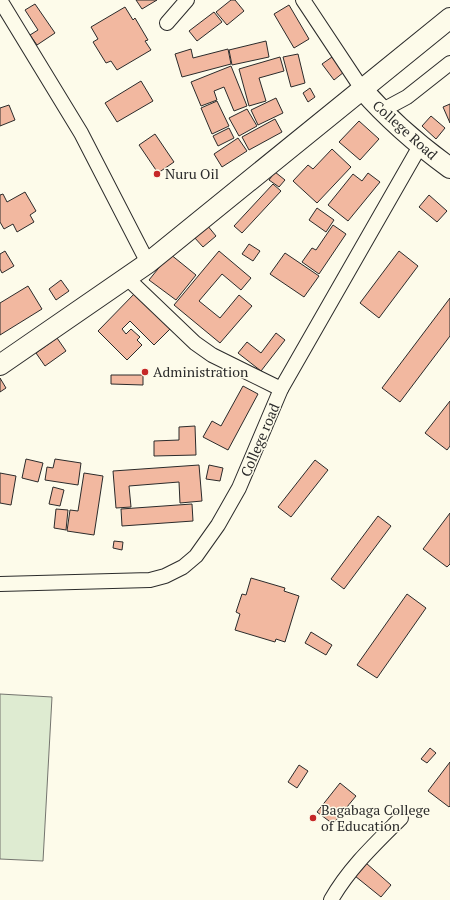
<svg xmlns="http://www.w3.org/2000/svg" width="450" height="900" font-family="'PT Serif',serif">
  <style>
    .green { fill: #deebd1; stroke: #74746e }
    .building { fill: #f2b8a0; stroke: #2b2b2b }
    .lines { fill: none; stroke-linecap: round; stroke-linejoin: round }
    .street-casing { stroke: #2b2b2b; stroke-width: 16 }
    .secondary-casing { stroke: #2b2b2b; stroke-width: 22 }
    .street { stroke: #fdfbea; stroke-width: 14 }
    .secondary { stroke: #fdfbea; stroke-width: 20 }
    .poi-dot { fill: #c62828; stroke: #fdfbea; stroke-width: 1.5 }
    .labels { text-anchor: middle; stroke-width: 3; stroke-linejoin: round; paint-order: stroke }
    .street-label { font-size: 14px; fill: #2b2b2b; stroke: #fdfbea }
    .poi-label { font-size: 14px; fill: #2b2b2b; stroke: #fdfbea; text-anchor: start }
  </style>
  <rect width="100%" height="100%" fill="#fdfbea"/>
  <!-- green -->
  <path class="green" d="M0,694L52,697L43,861L0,859Z"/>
  <!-- building -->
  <g class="building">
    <path d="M136,0H157L142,9Z"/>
    <path d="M231,0H235L244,11L227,25L216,12Z"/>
    <path d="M35,4L55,33L37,45L30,35L38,30L25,10Z"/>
    <path d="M289,5L309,39L294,48L274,14Z"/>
    <path d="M125,7L133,20L135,18L148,40L145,41L151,50L117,70L111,61L106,63L93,42L98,39L91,27Z"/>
    <path d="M214,12L222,22L197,41L189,31Z"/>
    <path d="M266,41L269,57L232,65L229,50Z"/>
    <path d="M191,49L193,58L228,49L231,64L182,77L175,54Z"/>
    <path d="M298,54L305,83L291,87L283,57Z"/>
    <path d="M280,57L284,71L259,78L266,101L249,106L239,69Z"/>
    <path d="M332,57L344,72L334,80L322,64Z"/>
    <path d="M231,66L247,106L234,111L224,87L214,91L217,100L201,106L191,82Z"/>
    <path d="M141,81L153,101L117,122L105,103Z"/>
    <path d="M310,88L315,97L308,102L303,93Z"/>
    <path d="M276,98L283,113L258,125L251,110Z"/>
    <path d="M217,101L229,126L212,134L201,108Z"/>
    <path d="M450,104V123L443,107Z"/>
    <path d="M9,105L15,120L0,126V108Z"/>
    <path d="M247,109L257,126L239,136L229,118Z"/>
    <path d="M431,116L445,128L436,139L422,126Z"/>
    <path d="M275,119L282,132L249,150L242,137Z"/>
    <path d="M359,121L379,139L360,160L339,142Z"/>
    <path d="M229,128L234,138L218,146L213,136Z"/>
    <path d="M155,134L174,162L158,173L139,145Z"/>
    <path d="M238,138L247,151L222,167L214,154Z"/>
    <path d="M332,149L351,167L317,203L293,181L308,165L313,169Z"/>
    <path d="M275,172L285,180L279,187L269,180Z"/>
    <path d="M368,173L380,182L348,221L328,205L353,174L362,181Z"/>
    <path d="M273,184L281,191L242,233L234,226Z"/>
    <path d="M25,192L36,211L30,215L34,222L17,232L13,224L4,229L0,222V195L3,194L7,202Z"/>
    <path d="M429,195L447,211L437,222L419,207Z"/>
    <path d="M317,208L334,220L326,232L309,220Z"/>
    <path d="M207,225L216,236L203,247L194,237Z"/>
    <path d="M333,225L346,234L319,274L302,262L312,248L316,250Z"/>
    <path d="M249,244L260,251L253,261L242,254Z"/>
    <path d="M5,251L14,266L2,273L0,269V254Z"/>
    <path d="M219,251L251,278L241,290L222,274L199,301L220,318L239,295L252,306L220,343L174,305Z"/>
    <path d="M399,251L418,266L379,318L360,303Z"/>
    <path d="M285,253L319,276L304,297L270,274Z"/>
    <path d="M170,254L196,275L176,300L149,280Z"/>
    <path d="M61,280L69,291L56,300L49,289Z"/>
    <path d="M28,286L42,309L0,335V303Z"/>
    <path d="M136,292L171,328L154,345L130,321L122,329L126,334L131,329L140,337L137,340L142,345L127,360L98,331Z"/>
    <path d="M450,298V336L400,402L382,388Z"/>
    <path d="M276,333L285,340L261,371L238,353L247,342L261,353Z"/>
    <path d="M57,338L66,351L45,366L36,353Z"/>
    <path d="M111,375H143V385L111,384Z"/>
    <path d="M0,378L6,388L0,392Z"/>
    <path d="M243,386L258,394L228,450L203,437L212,421L221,426Z"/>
    <path d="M450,401V446L447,450L425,433Z"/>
    <path d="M195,426L196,455L154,456V441L179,440V427Z"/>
    <path d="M26,459L43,463L38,482L22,478Z"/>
    <path d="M55,459L81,463L78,485L45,480L47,467L53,468Z"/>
    <path d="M315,460L328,470L291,517L278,507Z"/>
    <path d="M199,465L202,501L180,503L179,482L129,486L131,507L116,508L113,471Z"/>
    <path d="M209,465L223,468L220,481L206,479Z"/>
    <path d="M0,473L16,476L11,505L0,503Z"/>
    <path d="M84,473L103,476L94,535L67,531L70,510L78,511Z"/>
    <path d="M53,487L64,490L60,506L49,504Z"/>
    <path d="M192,504L193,521L122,526L121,509Z"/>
    <path d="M56,509L68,510L66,530L54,528Z"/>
    <path d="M450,513V564L447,567L423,549Z"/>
    <path d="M378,516L391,526L344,589L331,579Z"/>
    <path d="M114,541L123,542L122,550L113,548Z"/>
    <path d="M251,578L285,588L284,591L299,596L285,642L276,639L275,642L235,630L240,614L236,612L242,594L246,595Z"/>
    <path d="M407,594L426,608L377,678L357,665Z"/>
    <path d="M311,632L332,645L326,655L305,643Z"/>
    <path d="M430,748L436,753L427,763L421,759Z"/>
    <path d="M450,762V806L449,807L428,791Z"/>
    <path d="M299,765L308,771L297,788L288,782Z"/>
    <path d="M340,783L356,796L333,824L317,812Z"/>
    <path d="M366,863L391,885L381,897L355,876Z"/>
  </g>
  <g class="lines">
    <!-- street casing -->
    <g class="street-casing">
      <g id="street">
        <path d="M0,0L81,133L148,263"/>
        <path d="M303,0L362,89"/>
        <path d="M167,23L187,0"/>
        <path d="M381,111L407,97L450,63"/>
        <path d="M127,278L195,343L212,355L281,389"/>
        <path d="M0,584L150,580L165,576L183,567L196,556L218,525L239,488L281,389L420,146"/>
        <path d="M331,900C349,868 376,843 401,818"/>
      </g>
    </g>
    <!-- secondary casing -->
    <g class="secondary-casing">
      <g id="secondary">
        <path d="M362,89C389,120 417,144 450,168"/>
        <path d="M0,365L148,263L450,18"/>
      </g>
    </g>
    <!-- street -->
    <use href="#street" class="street"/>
    <!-- secondary -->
    <use href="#secondary" class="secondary"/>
  </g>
  <!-- markers -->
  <g class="poi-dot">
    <circle cx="157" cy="174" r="4"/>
    <circle cx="145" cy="372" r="4"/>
    <circle cx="313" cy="818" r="4"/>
  </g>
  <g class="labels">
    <!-- street labels -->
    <g class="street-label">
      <text transform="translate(405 130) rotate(42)" y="5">College Road</text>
      <text transform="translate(260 440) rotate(-67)" y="5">College road</text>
    </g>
    <!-- poi labels -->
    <g class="poi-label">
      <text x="165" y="179">Nuru Oil</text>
      <text x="153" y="377">Administration</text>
      <text x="321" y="815">Bagabaga College<tspan x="321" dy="16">of Education</tspan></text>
    </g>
  </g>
</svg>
